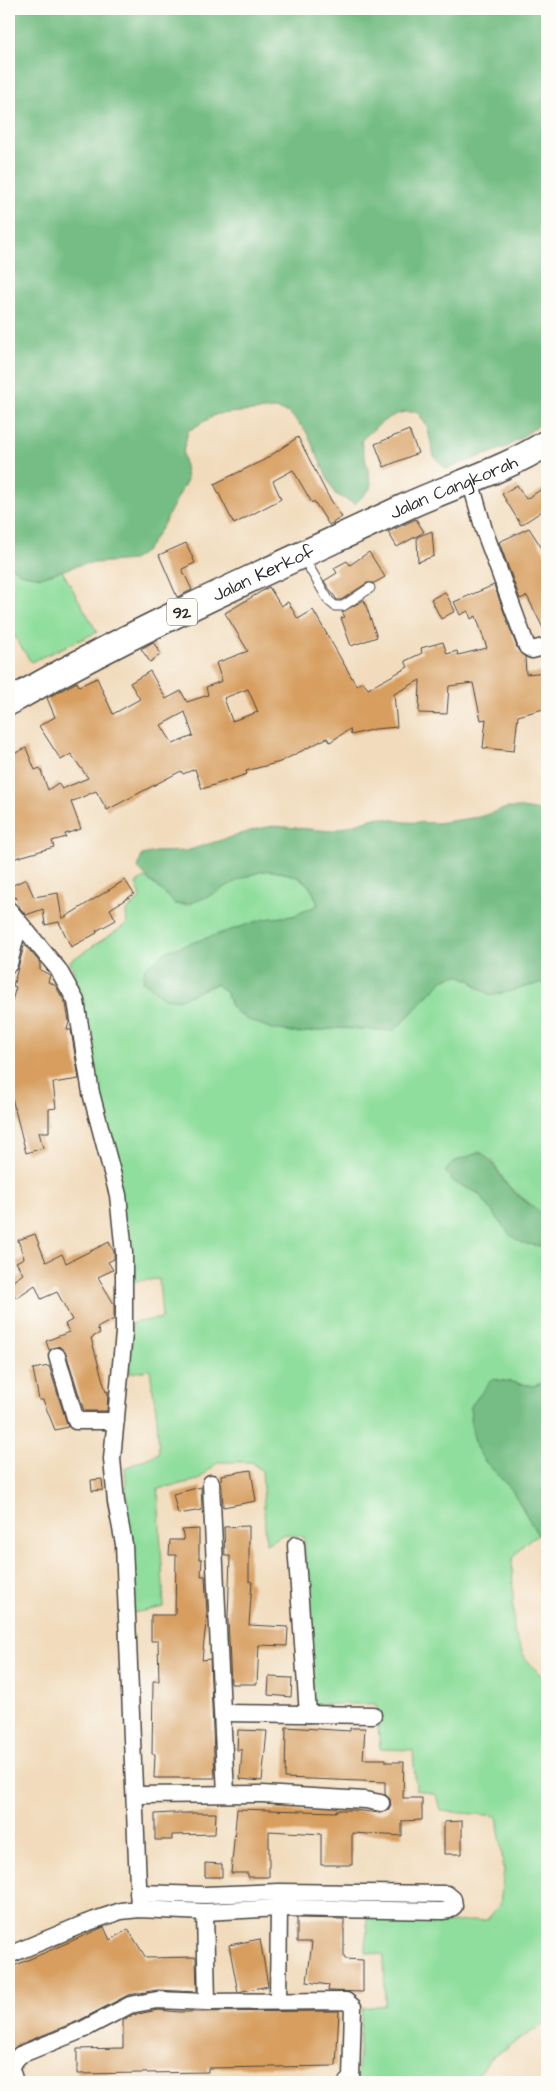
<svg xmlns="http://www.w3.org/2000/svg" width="556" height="2091" font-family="'Architects Daughter',sans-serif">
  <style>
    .green { fill: #90de9d; stroke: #5e8464 }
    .forest { fill: #74bd84; stroke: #507458 }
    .building { fill: #d79e5f; fill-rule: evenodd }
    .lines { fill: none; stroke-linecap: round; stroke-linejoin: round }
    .service-casing { stroke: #494541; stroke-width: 11 }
    .minor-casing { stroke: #494541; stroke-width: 19 }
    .primary-casing { stroke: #494541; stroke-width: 29 }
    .service { stroke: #fff; stroke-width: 9 }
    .minor { stroke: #fff; stroke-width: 16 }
    .primary { stroke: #fff; stroke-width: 26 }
    .labels { text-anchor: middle; stroke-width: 5; stroke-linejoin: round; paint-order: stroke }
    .shield { fill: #fdfcf7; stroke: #6a6a68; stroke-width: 1 }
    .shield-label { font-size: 16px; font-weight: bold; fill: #2b2b2b }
    .street-label { font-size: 18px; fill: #2b2b2b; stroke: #fdfcf7 }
  </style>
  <rect width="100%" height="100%" fill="#fdfcf7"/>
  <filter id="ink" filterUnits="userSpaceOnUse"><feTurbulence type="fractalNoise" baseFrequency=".02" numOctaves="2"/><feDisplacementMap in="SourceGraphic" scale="10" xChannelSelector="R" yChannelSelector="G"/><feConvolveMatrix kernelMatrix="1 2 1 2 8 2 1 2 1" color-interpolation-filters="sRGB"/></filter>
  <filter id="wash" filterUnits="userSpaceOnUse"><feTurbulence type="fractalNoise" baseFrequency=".0096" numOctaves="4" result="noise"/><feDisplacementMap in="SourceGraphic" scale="20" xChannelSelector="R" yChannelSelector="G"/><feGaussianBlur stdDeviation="1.12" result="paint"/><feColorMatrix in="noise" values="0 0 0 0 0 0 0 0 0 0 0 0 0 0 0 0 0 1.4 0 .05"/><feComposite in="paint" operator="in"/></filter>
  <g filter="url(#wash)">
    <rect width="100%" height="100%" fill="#f1dbbc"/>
    <!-- green -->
    <g class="green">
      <path d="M9,565C28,579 39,578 61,569L97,632L31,662L13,634L9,632Z"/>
      <path d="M266,870C295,875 308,875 318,905L293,916L264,919L178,1000L216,984L226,993L231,1006L298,1033L339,1028L394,1031L444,979L458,974L470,980L479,989L545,982L547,973V1218L507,1185L491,1159L454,1182L478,1193L522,1243L547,1247V1381L534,1386L493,1379L483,1459L512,1490L538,1535L524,1544L512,1560L514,1632L525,1658L547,1682V2022L489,2059L474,2082H357L362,2008L385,2005L384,1955L366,1952L367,1918L440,1923L487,1920L500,1904L504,1870L497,1816L440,1811L436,1794L416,1790L413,1750L380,1749L376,1704H313L304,1537L284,1534L266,1544L262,1471L252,1462H218L198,1480L158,1489L164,1607L133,1613L125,1468L159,1453L157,1418L150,1370L130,1373L132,1323L162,1318L159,1279L127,1282L78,985L70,961L127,924L126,912L141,897L136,883L145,878L166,893L175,904L188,905L239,879Z"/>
    </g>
    <!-- forest -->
    <g class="forest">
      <path d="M9,9H547V420L507,447L446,469L434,456L427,426L418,413C396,407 376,426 361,441L371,483L370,489L355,504L335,494L306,431L289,413L275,409L217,414L188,431L183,453L187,480L162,527L146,551L133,560L83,564L41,577L20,573L9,565Z"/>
      <path d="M507,808H522L547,812V973L545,982L491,996L470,980L458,975L444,979L394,1031L339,1028L298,1033L272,1029L246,1019L236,1012L231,1006L226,993L216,984L178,1000L164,998L143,981L145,968L167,951L264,919L293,916L318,905C312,886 304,876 284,873C278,872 271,870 265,871C233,876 207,906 175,904C164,891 149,882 138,868L142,855L155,852L186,851L257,829L274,826L331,831L378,817L404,822L437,823L479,817Z"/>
      <path d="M480,1152C494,1161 497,1173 507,1185C517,1197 535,1207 547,1218V1247L522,1243L510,1235L478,1193L454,1182L445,1172L453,1162Z"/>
      <path d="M492,1379L534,1386L547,1381V1537L538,1535L512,1490L483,1459L476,1447L470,1420L471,1406Z"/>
    </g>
    <g id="blocks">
      <!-- building -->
      <g class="building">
        <path d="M409,430L418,453L384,467L375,444Z"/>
        <path d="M298,437L327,494L342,517L329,525L314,501L312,503L293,470L273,481L281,499L234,524L214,484L264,460Z"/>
        <path d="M517,485L526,499L547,486V508L521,525L502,494Z"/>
        <path d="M416,519L424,532L397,547L388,532Z"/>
        <path d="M529,528L547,556V636L527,596L520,599L499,542Z"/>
        <path d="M432,531L434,556L418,562L417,537Z"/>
        <path d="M186,543L195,563L182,569L192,590L177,597L159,555Z"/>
        <path d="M369,552L385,577L374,583H367L341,600H337L324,581L337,573L334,568L347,561L350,565Z"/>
        <path d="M494,585L518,650L525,657L526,674L547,672V708L518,716L514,751L483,748L486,719L481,720L473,683L449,686L447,714L419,713L420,680L394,694L397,727L375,729L351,735L350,729L330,742L327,738L280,762L246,771L247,774L202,789L195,769L183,774L181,771L107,810L96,791L71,802L81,829L65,834L66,837L52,841L54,847L9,860V756L26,748L35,770L40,768L48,790L58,783L62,789L88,778L71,754L61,760L39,726L55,717L47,698L77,682L79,686L97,678L113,714L140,699L130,683L150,671L166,699L181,691L187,702L208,695L206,687L222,681L216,663L248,651L225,613L269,587L281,606L288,602L298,619L313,610L356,685L363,682L368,689L408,667L405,661L422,653L421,648L443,642L447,654L457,651L458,655L487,648L476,616L471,619L468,611L460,615L454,602ZM248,689L258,712L232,721L224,698ZM185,712L193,736L173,744L161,725Z"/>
        <path d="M445,592L455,611L441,619L431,599Z"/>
        <path d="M364,600L377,637L351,646L341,618L345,617L342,612Z"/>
        <path d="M153,642L161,654L150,662L141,649Z"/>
        <path d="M26,879L34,897L58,893L62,919L125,880L134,894L110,909L116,920L96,931L97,933L71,947L59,922L45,925L43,909L26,915L20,908L16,897L12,899L9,887Z"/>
        <path d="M24,946H26L40,963V970L50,975L48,982L55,985L66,1004L69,1022L67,1030H71L79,1079L53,1083L56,1108L49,1109V1132H39L43,1148L26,1153L9,1086V1011L16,987L13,986Z"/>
        <path d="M35,1234L46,1262L62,1254L66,1263L109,1242L114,1252V1259L108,1262L113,1270L98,1277L114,1304V1319L97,1328L100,1333L91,1338L106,1392L108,1391L107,1411H84L66,1353L59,1346L49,1350L46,1341L69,1332L65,1324L72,1320L57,1292L41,1299L35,1285L16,1298L9,1288V1284L23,1274L16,1262L24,1258L18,1240Z"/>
        <path d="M49,1366L68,1427L55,1430L43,1400H39L33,1369Z"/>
        <path d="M251,1470L256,1501L223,1507L221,1475Z"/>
        <path d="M102,1479L103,1490L92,1491L91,1480Z"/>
        <path d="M201,1487L202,1510L178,1514L173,1494Z"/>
        <path d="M249,1526V1581L252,1582L249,1625L288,1627L287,1646L259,1645L257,1684H231L228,1619L230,1556H225L224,1527Z"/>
        <path d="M199,1529V1559H202L201,1576H205L207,1613L202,1660L210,1659L215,1778H154L155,1754H152L153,1681H159L158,1641H151V1615H175L176,1555H169L170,1540H184L182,1530Z"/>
        <path d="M269,1677L292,1678L291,1697L268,1695Z"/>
        <path d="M286,1727L350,1731V1728H365L363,1759H386V1762H404L403,1798H422V1820L402,1821V1836L352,1833V1865H321V1834L269,1831V1877H248V1873H231L237,1809L336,1812V1810H353L380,1813L388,1810L391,1805L390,1799L385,1794V1782L285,1778Z"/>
        <path d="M238,1730L267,1731L262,1781L240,1779L242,1750H237Z"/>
        <path d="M172,1813H216L215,1834L172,1835V1840H155V1814Z"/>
        <path d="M462,1821V1854H444V1822Z"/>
        <path d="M205,1863L222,1864V1877H205Z"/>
        <path d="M297,1918L344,1919V1957L345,1959L363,1960V1992L328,1991L329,1985L307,1982L312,1942H297Z"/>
        <path d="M104,1927L110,1940L128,1929L146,1958L196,1957L197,1992L157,1990L128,1995L78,2021L16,2046L9,2053V1968Z"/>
        <path d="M260,1939L268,1986L238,1992L229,1945Z"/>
        <path d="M158,2010L179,2012L339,2011L336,2066L208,2068V2072L77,2074V2049L123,2048V2020L133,2015Z"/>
      </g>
    </g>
  </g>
  <g filter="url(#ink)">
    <use href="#blocks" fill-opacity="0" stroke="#494541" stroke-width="1"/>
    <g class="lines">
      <!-- service casing -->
      <g class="service-casing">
        <path id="service" d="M303,557L329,601L335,606H343L370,588"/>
      </g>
      <!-- minor casing -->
      <g class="minor-casing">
        <g id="minor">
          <path d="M470,480L484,530L527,647L532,650L547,646"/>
          <path d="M9,910L58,969L76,1001L91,1093L118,1195L124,1253V1333L112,1459L116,1502L124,1544L139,1909"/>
          <path d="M9,964L19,923"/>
          <path d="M57,1356L76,1421H116"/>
          <path d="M211,1483L226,1794"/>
          <path d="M296,1545L308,1714"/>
          <path d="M223,1713L373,1715"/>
          <path d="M135,1795L262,1794L365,1800L381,1803"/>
          <path d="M205,1912L207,2002L346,2001L353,2007L351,2079L347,2082"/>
          <path d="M9,1955L86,1923L121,1911L139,1909L205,1912L279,1908L442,1911L449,1910L454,1906L453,1899L447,1894L279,1892L205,1895L138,1893"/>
          <path d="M278,2001L279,1908"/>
          <path d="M15,2082L10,2066L20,2055L82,2030L130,2005L157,2000L207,2002"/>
        </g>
      </g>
      <!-- primary casing -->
      <g class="primary-casing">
        <g id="primary">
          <path id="s1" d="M9,702C136,629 270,570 403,508C450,486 503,471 547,443"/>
        </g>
      </g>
      <!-- service -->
      <use href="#service" class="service"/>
      <!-- minor -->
      <use href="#minor" class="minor"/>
      <!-- primary -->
      <use href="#primary" class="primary"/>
    </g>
  </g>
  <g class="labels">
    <!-- shield labels -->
    <rect class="shield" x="167" y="598.5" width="30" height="27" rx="4"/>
    <g class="shield-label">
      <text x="182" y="618">92</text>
    </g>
    <!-- street labels -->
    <g class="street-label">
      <text dy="6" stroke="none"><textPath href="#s1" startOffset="494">Jalan Cangkorah</textPath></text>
      <text dy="6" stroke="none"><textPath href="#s1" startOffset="285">Jalan Kerkof</textPath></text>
    </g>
  </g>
  <!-- margin -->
  <rect width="556" height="2091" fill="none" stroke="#fdfcf7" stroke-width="30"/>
</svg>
